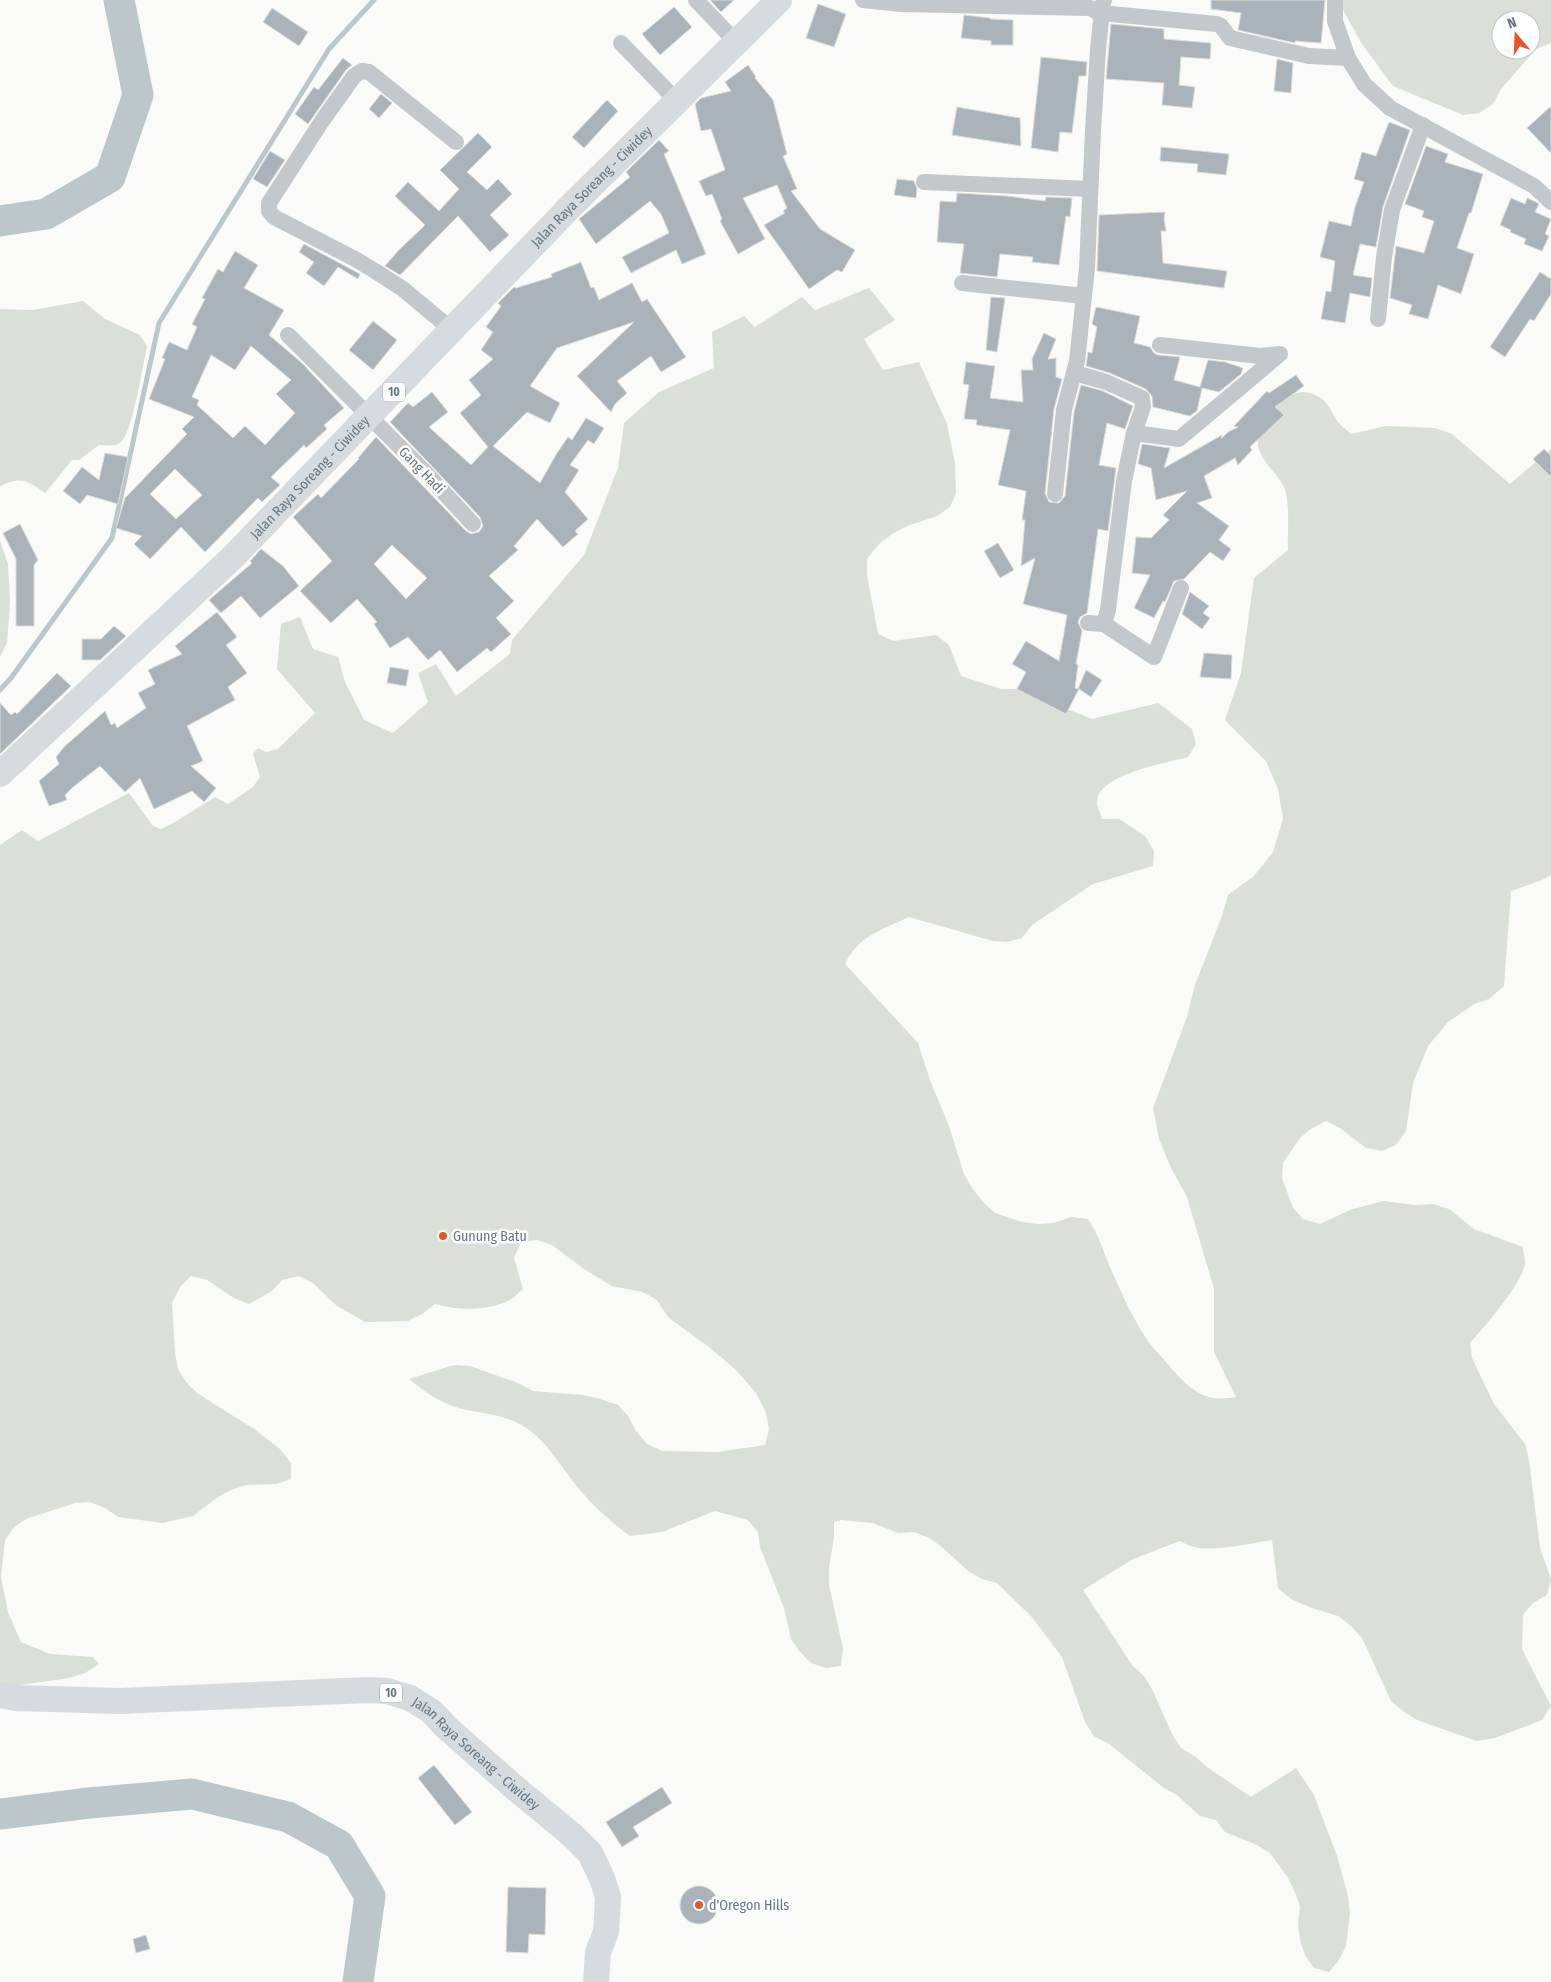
<svg xmlns="http://www.w3.org/2000/svg" width="1551" height="1982" font-family="'Fira Sans Condensed',sans-serif">
  <style>
    .green { fill: #dadfd7; fill-rule: evenodd }
    .lines { fill: none; stroke-linecap: round; stroke-linejoin: round }
    .stream { stroke: #bbc7cb; stroke-width: 5 }
    .river { stroke: #bbc7cb; stroke-width: 31 }
    .building { fill: #aab3b9; stroke: #dcdcda; fill-rule: evenodd }
    .minor { stroke: #c3c8cc; stroke-width: 16 }
    .trunk { stroke: #d6dbdf; stroke-width: 26 }
    .poi-dot { fill: #e4572e; stroke: #fff; stroke-width: 2 }
    .labels { text-anchor: middle; stroke-width: 5; stroke-linejoin: round; paint-order: stroke }
    .shield { fill: #fff; stroke: #939fa8; stroke-width: 1 }
    .shield-label { font-size: 12px; font-weight: bold; fill: #657683 }
    .street-label { font-size: 14px; fill: #657683; stroke: #fff }
    .poi-label { font-size: 14px; fill: #657683; stroke: #fff; text-anchor: start }
  </style>
  <rect width="100%" height="100%" fill="#fafaf8"/>
  <!-- green -->
  <g class="green">
    <path d="M1339,0H1551V43L1536,49L1501,89L1493,104L1479,113L1463,115L1393,86L1362,44L1339,3ZM1501,20H1531V50H1501Z"/>
    <path d="M869,288L895,320L864,339L883,370L919,362L947,424L955,463L956,493L950,507L937,516L907,526L892,534L879,544L867,559V575L878,634L893,641L936,635L949,645L961,676L1001,689H1017L1092,719L1158,703L1192,729L1196,744L1188,757C1167,763 1095,774 1097,804C1098,809 1101,815 1102,819H1119L1145,836L1154,851L1153,866L1093,884L1032,925L1022,938L1007,942L993,941L909,917C882,930 859,935 845,964L918,1043L930,1080L949,1126L964,1174L972,1188L983,1202L995,1213L1022,1222L1038,1224L1054,1223L1071,1217L1088,1219C1099,1235 1103,1251 1110,1267C1121,1292 1135,1324 1151,1345C1157,1353 1165,1360 1171,1368C1191,1390 1204,1403 1236,1397L1214,1352V1289L1187,1197L1171,1168L1159,1139L1153,1108L1187,1017L1195,985L1222,916L1228,895L1254,876L1273,852L1283,819L1278,789L1266,761L1225,720L1241,673L1254,578L1288,550C1287,533 1291,500 1283,485C1276,472 1255,456 1258,439C1261,421 1285,392 1304,392C1308,392 1316,395 1319,397C1328,402 1332,412 1337,421C1341,426 1347,430 1351,434L1386,426L1435,428L1452,434L1510,484L1551,449V875L1542,880L1511,891L1504,986L1489,999L1474,1004L1448,1022L1428,1046L1413,1083L1406,1131L1396,1145L1382,1151L1366,1148L1340,1128L1326,1121L1311,1129L1300,1138L1283,1163L1282,1178L1293,1208L1303,1219L1320,1224L1350,1210L1383,1201L1415,1205L1433,1204L1449,1209L1474,1229L1523,1247C1523,1252 1525,1258 1525,1263C1523,1283 1484,1327 1470,1343L1472,1358L1494,1404L1525,1444L1529,1460L1540,1548L1551,1579L1547,1595L1533,1603L1523,1615L1522,1649L1551,1706L1542,1720L1495,1738L1477,1741L1417,1720L1404,1712L1391,1701L1362,1638L1351,1626L1338,1616L1309,1607L1291,1599L1278,1588L1272,1540C1252,1543 1213,1552 1194,1547C1190,1546 1184,1543 1180,1541L1133,1559L1083,1590L1132,1665L1144,1676L1152,1689L1172,1734L1181,1748L1196,1757L1207,1767L1251,1797L1296,1768L1314,1795L1337,1856L1348,1896L1350,1913L1346,1946L1339,1960L1329,1972L1314,1968L1305,1955L1300,1940L1298,1924L1300,1907L1295,1892L1288,1878L1270,1853L1255,1844L1225,1832L1216,1820L1200,1816L1177,1795L1164,1788L1109,1744L1094,1736L1085,1722L1062,1657L1031,1616L997,1583L982,1579L968,1571L942,1547L929,1538L914,1532L898,1533L873,1523L841,1520L834,1522V1537L829,1568V1585L843,1649L841,1666L826,1668L811,1663L800,1652L791,1639L784,1608L760,1547L758,1532L748,1520L715,1511L662,1532L630,1536C612,1523 594,1507 580,1490C563,1470 549,1444 528,1429C509,1415 484,1414 462,1409C440,1403 426,1393 409,1379L454,1365L470,1366L518,1383L533,1391L583,1395L600,1399L618,1405L628,1416L636,1431L647,1444L662,1451L717,1452L765,1445L769,1429L766,1413L756,1393L736,1370L709,1347L669,1318L656,1299L642,1292L612,1286L584,1269L552,1245L537,1240L521,1242L514,1258L523,1289C519,1292 515,1297 510,1300C488,1311 458,1311 435,1304L422,1314L408,1321L365,1322L337,1306L313,1283L298,1276L282,1280L272,1291L249,1304L234,1298L207,1280L191,1276L180,1287L172,1303L175,1353L178,1369L186,1382L197,1393L254,1429L280,1449L291,1463V1479L276,1484L246,1485L231,1490L218,1497L193,1516L163,1523L118,1517L105,1508L90,1502L75,1503L26,1519L14,1527L5,1540L1,1577L8,1612L21,1642L50,1654L93,1657L99,1664L85,1673L69,1678L0,1688V845L22,830L38,841L129,793L153,826L161,829L175,822L215,797L228,804L253,787L260,777L253,754L258,748L266,752L278,749L315,713L277,669L281,624L300,617L313,649L338,657L345,682L364,720L393,733L428,702L418,673L436,664L456,696L510,654L512,640L584,555L618,468L624,423L659,392L714,368L712,332L744,316L755,327L802,297L815,310Z"/>
    <path d="M83,301L105,319L140,335L147,346C143,364 133,429 122,441C117,447 107,445 99,445L79,460H72L45,493C27,480 21,476 0,486V309L33,310Z"/>
    <path d="M0,541L8,564L10,602L7,643L0,657Z"/>
  </g>
  <g class="lines">
    <!-- stream -->
    <path class="stream" d="M0,690L11,678L112,538L159,323L329,49L374,0"/>
    <!-- river -->
    <g class="river">
      <path d="M0,221L46,214L110,177L138,95L119,0"/>
      <path d="M0,1814L89,1803L192,1794L288,1817L339,1845L370,1896L358,1982"/>
    </g>
  </g>
  <!-- building -->
  <g class="building">
    <path d="M710,0H734L721,12Z"/>
    <path d="M1211,0H1325L1321,43L1295,41V43L1238,30L1241,13L1211,9Z"/>
    <path d="M818,4L846,14L834,47L806,38Z"/>
    <path d="M674,7L692,27L660,55L642,34Z"/>
    <path d="M272,8L308,32L299,46L263,22Z"/>
    <path d="M964,15L990,18V19L1013,20V45H991V41L961,38Z"/>
    <path d="M1111,24L1164,29V39L1211,43L1210,59L1181,57L1179,85L1195,87L1192,108L1162,105L1164,83L1106,79Z"/>
    <path d="M1041,57L1087,62L1086,76H1079L1072,133L1060,132L1058,152L1031,148Z"/>
    <path d="M343,58L352,65L346,70L308,124L295,114L314,87L318,90Z"/>
    <path d="M1277,59L1293,63L1291,93L1274,91Z"/>
    <path d="M748,65L756,77L755,78L773,100L787,154L783,156L797,189L791,191L820,229L855,250L842,272L837,270L809,289L764,225L785,213L783,211L787,208L777,185L743,198L765,239L738,254L720,221L722,219L712,194L706,196L699,181L725,170L711,129L701,131L695,104L701,98L731,91L725,82Z"/>
    <path d="M381,94L392,103L379,118L369,109Z"/>
    <path d="M607,100L618,111L584,148L572,137Z"/>
    <path d="M1551,106V153L1527,128Z"/>
    <path d="M957,107L1020,118L1021,146L952,135Z"/>
    <path d="M1389,122L1410,130L1383,207L1376,247L1360,244L1353,275L1372,278L1370,297L1350,293L1345,323L1321,319L1326,291L1331,292L1335,261L1320,257L1329,221L1351,226L1355,207L1364,182L1354,179L1362,152L1376,156Z"/>
    <path d="M478,133L492,147L467,172L487,190L498,179L512,194L490,215L509,235L490,252L458,216L400,275L385,266L398,251L425,225L395,196L408,182L439,211L459,189L440,170Z"/>
    <path d="M659,140L669,151L664,154L706,254L682,264L676,250L631,273L622,257L669,233L661,214L650,201L596,244L579,219L630,177L626,172Z"/>
    <path d="M1426,146L1448,154L1445,162L1483,174L1471,213H1469L1457,248L1474,254L1461,294L1438,285L1428,319L1409,314L1412,305L1390,298L1396,246L1424,253L1434,221L1422,217L1424,211L1405,204Z"/>
    <path d="M1161,147L1229,154L1226,175L1197,172L1198,164L1160,161Z"/>
    <path d="M270,151L285,160L267,187L253,179Z"/>
    <path d="M897,179L914,181L917,189L916,198L894,195Z"/>
    <path d="M957,193L1007,196L1045,201L1046,197L1072,198L1070,217L1066,216L1059,265L1032,262L1033,257L1000,254L997,277L960,273L964,244L937,242L940,201L956,202Z"/>
    <path d="M1511,198L1525,204L1527,198L1536,202L1539,204L1535,212L1551,219L1545,234L1549,236L1542,251L1524,244L1526,239L1510,232L1511,230L1500,225Z"/>
    <path d="M1165,212L1164,219L1166,231H1161L1163,263L1227,271L1224,288L1097,271L1099,215Z"/>
    <path d="M304,244L360,274L358,279L338,267L324,286L306,273L314,262L299,252Z"/>
    <path d="M235,251L258,265L244,288L284,310L269,335L302,363L344,408L324,425L327,429L306,448L304,445L271,477L280,485L262,502L258,498L205,552L181,527L150,559L134,544L142,536L116,528L125,498L187,434L182,429L194,417L149,399L165,359L162,358L169,342L187,350L197,327L192,324L205,299L202,298L218,269L223,272ZM251,346L291,380L276,394L295,413L265,445L245,426L233,438L197,405L199,400L192,397L211,355L235,370ZM175,469L202,495L176,519L150,494Z"/>
    <path d="M581,262L591,288L594,287L599,300L632,283L642,302L647,299L686,357L661,372L651,356L617,381L627,393L615,404L611,412L577,376L634,322L557,348L530,386L560,403L550,423L527,412L493,446L540,483L557,453L568,437L572,440L586,418L604,428L594,444L588,440L570,465L579,470L565,492L588,519L575,531L578,534L563,547L537,519L514,546L518,550L489,576L514,601L496,618L511,634L491,652L487,648L457,672L440,650L428,660L408,637L390,648L374,624L377,622L357,599L331,623L300,591L332,561L293,517L318,494L321,498L359,459L358,458L376,437L466,531L471,534L479,532L483,526L480,517L390,422L408,403L413,407L432,392L448,412L429,427L471,465L488,447L460,413L481,395L469,380L493,359L481,350L493,332L486,327L501,306L498,303L514,287L516,288L552,277L551,274ZM392,545L427,578L406,599L374,564Z"/>
    <path d="M1540,272L1551,279V294L1534,321L1530,319L1505,357L1490,347Z"/>
    <path d="M991,297L1005,298L997,352L986,350Z"/>
    <path d="M1096,307L1140,316L1134,343L1150,347L1154,353L1158,355L1180,357L1174,380L1200,387L1208,360L1225,362L1243,368L1241,374L1219,392L1202,388L1197,411L1190,416L1153,407L1152,396L1146,389L1110,373L1086,366L1088,352L1092,353L1097,327L1092,324Z"/>
    <path d="M373,321L397,340L373,370L349,350Z"/>
    <path d="M1044,333L1056,339L1048,359L1056,358V377L1062,379L1054,409L1045,493L1049,502L1059,503L1065,496L1074,412L1081,385L1103,391L1133,406L1125,429L1107,423L1099,465L1116,468L1108,531L1098,529L1087,613L1080,617L1078,622L1082,631L1076,664L1078,665L1075,688L1078,689L1086,670L1102,680L1091,697L1079,689L1066,714L1017,689L1026,672L1012,664L1026,641L1059,661L1067,615L1023,604L1035,558L1021,566L1025,520H1022L1026,491L998,485L1010,430L976,425L977,420L964,419L969,385L963,384L966,362L995,366L990,398L1023,402L1021,370H1033L1032,359Z"/>
    <path d="M1296,375L1304,386L1275,407L1284,415L1250,447L1252,450L1238,465L1235,458L1204,476L1212,498L1197,503L1229,526L1219,540L1231,549L1223,561L1210,552L1184,579L1174,581L1165,602L1163,601L1154,618L1134,608L1150,575L1132,573L1136,537L1151,538L1169,520L1163,515L1187,491L1156,500L1151,468L1138,464L1142,444L1170,448L1164,468L1222,435L1221,439L1228,432L1238,427L1234,426L1267,391L1269,393Z"/>
    <path d="M1544,449L1551,456V477L1533,459Z"/>
    <path d="M105,453L128,457L118,504L87,495L80,504L63,491L82,467L99,480Z"/>
    <path d="M20,524L38,560L34,565V626H16V559L3,533Z"/>
    <path d="M998,543L1014,570L1000,578L984,551Z"/>
    <path d="M261,549L283,566L299,586L260,618L241,596L221,613L209,600L252,563L250,561Z"/>
    <path d="M1190,592L1209,606L1203,613L1210,618L1202,629L1182,614Z"/>
    <path d="M217,612L237,637L226,645L247,673L228,687L235,700L187,726L203,761L191,766L216,788L204,802L192,791L154,809L140,778L125,792L100,766L73,787L65,795L67,800L49,806L39,781L59,764L56,757L65,746L105,711L111,725L115,723L117,728L146,708L138,693L155,684L148,670L182,654L175,646Z"/>
    <path d="M114,626L126,636L100,660H82V639H101Z"/>
    <path d="M1204,653L1232,655L1231,679L1200,677Z"/>
    <path d="M390,667L409,670L406,686L387,683Z"/>
    <path d="M57,673L71,686L0,754V703L11,715L15,712L17,714Z"/>
    <path d="M434,1765L472,1812L455,1825L418,1778Z"/>
    <path d="M662,1787L672,1803L633,1827L639,1836L622,1847L606,1822Z"/>
    <circle cx="699" cy="1905" r="19"/>
    <path d="M508,1887L546,1888L545,1935L529,1934L528,1953L506,1952Z"/>
    <path d="M146,1935L150,1949L136,1953L133,1939Z"/>
  </g>
  <g class="lines">
    <!-- minor -->
    <g class="minor">
      <path d="M696,0L736,42"/>
      <path d="M863,0L901,4L1090,8L1100,13L1101,20L1098,50L1093,130L1087,268L1077,361L1064,410L1055,494"/>
      <path d="M1104,0L1100,13L1217,24L1221,26L1230,38L1309,56L1348,58"/>
      <path d="M1335,0V21L1348,58L1364,84L1390,108L1534,186L1551,202"/>
      <path d="M621,43L676,100"/>
      <path d="M924,182L1090,189"/>
      <path d="M962,283L1084,296"/>
      <path d="M1378,319L1384,257L1392,210L1423,125"/>
      <path d="M452,330L403,289L375,271L355,259L274,217L269,211V203L322,121L354,76L362,71L369,72L456,142"/>
      <path d="M288,335L422,469L473,524"/>
      <path d="M1075,373L1106,382L1142,398L1143,407L1134,433L1124,481L1108,610L1104,624L1088,623"/>
      <path d="M1134,433L1179,439L1280,354L1260,356L1160,345"/>
      <path d="M1104,624L1154,657L1181,588"/>
    </g>
    <!-- trunk -->
    <g class="trunk">
      <path id="s1" d="M0,774L232,558L569,208L779,0"/>
      <path id="s2" d="M0,1695L16,1698L120,1701L367,1690L387,1691L410,1698L431,1711L446,1727L515,1788L572,1835L590,1853L602,1878L608,1897L606,1932L598,1952L596,1982"/>
    </g>
  </g>
  <!-- markers -->
  <g class="poi-dot">
    <circle cx="443" cy="1236" r="5"/>
    <circle cx="699" cy="1905" r="5"/>
  </g>
  <g class="labels">
    <!-- shield labels -->
    <g class="shield">
      <rect x="383" y="382.5" width="22" height="19" rx="4"/>
      <rect x="380" y="1683.5" width="22" height="19" rx="4"/>
    </g>
    <g class="shield-label">
      <text x="394" y="396">10</text>
      <text x="391" y="1697">10</text>
    </g>
    <!-- street labels -->
    <g class="street-label">
      <text dy="5" stroke="none"><textPath href="#s1" startOffset="834">Jalan Raya Soreang - Ciwidey</textPath></text>
      <text transform="translate(422 470) rotate(46)" y="5">Gang Hadi</text>
      <text dy="5" stroke="none"><textPath href="#s1" startOffset="429">Jalan Raya Soreang - Ciwidey</textPath></text>
      <text dy="5" stroke="none"><textPath href="#s2" startOffset="498">Jalan Raya Soreang - Ciwidey</textPath></text>
    </g>
    <!-- poi labels -->
    <g class="poi-label">
      <text x="453" y="1241">Gunung Batu</text>
      <text x="709" y="1910">d'Oregon Hills</text>
    </g>
  </g>
  <!-- north arrow -->
  <g transform="translate(1516 35) rotate(341)"><circle r="24" fill="#ffffff" stroke="#c1c8cd"/>
  <path d="M0-4L9 19L0 12L-9 19Z" fill="#e4572e"/>
  <text y="-8" font-size="14" font-weight="bold" text-anchor="middle" fill="#657683">N</text>
  </g>
</svg>
